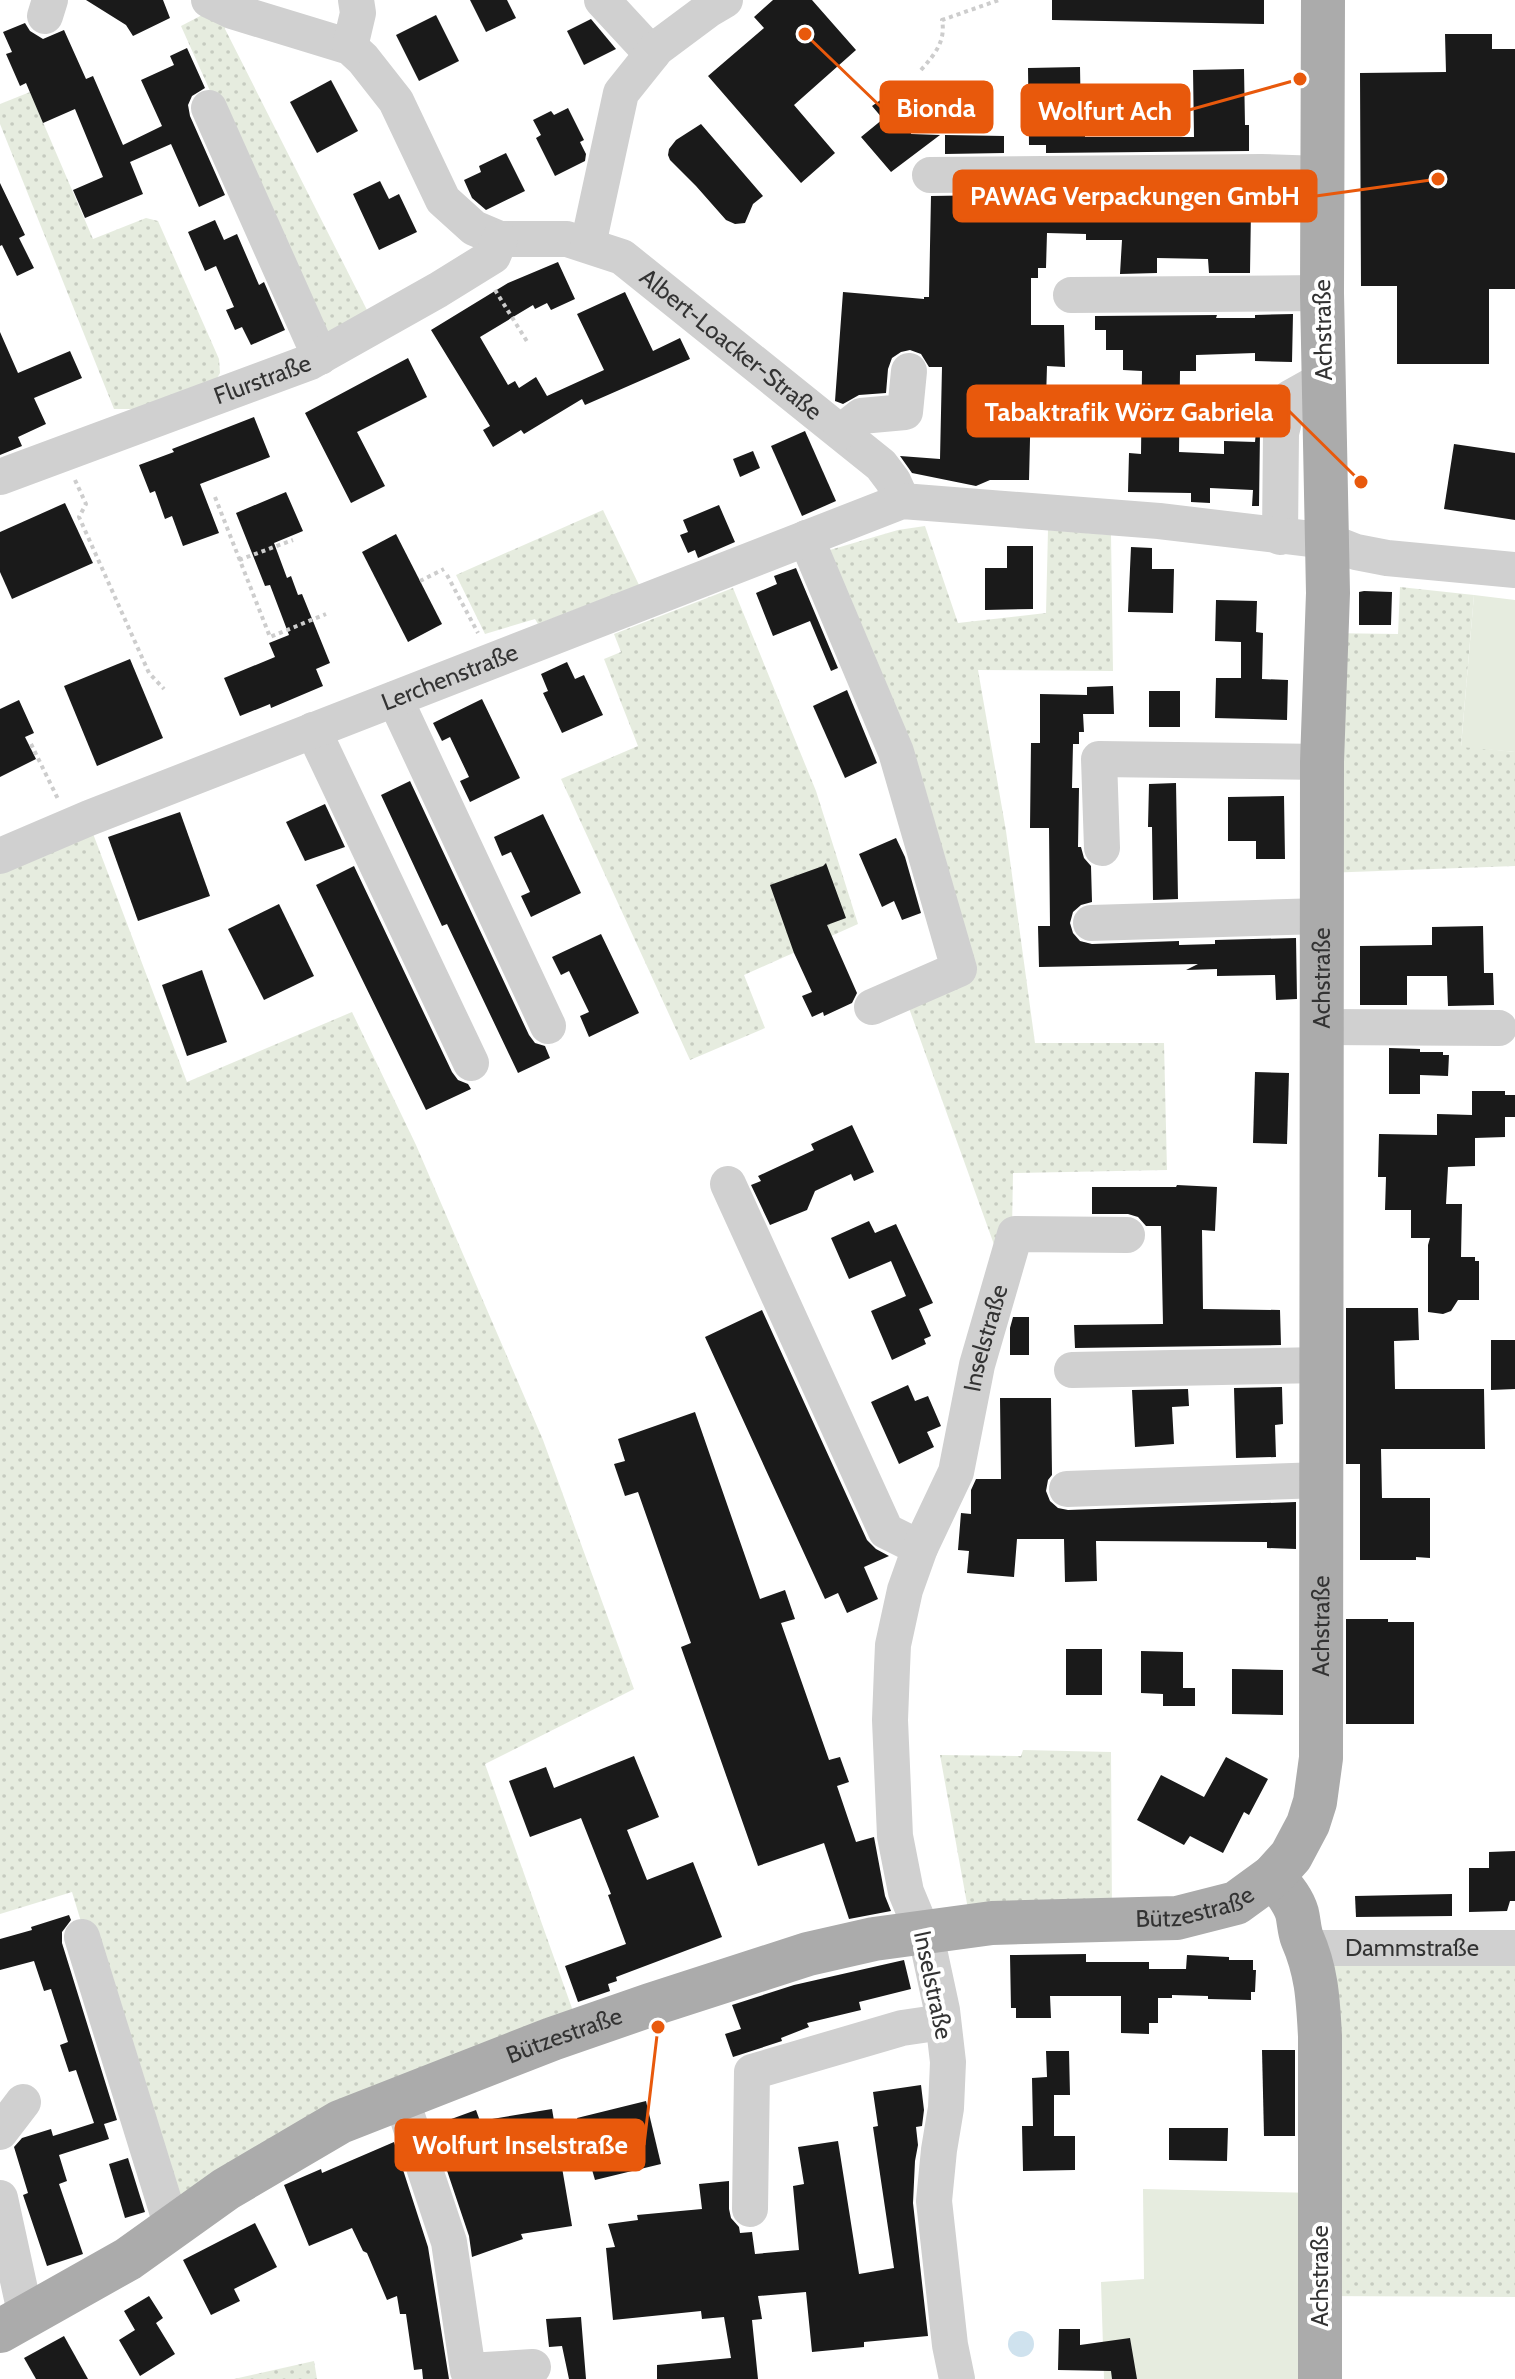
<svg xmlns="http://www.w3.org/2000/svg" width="1515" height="2379" font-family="Cabin,sans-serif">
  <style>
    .grass { fill: url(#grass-dots) }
    .pitch { fill: #e6ecdf }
    .water { fill: #cfe2ee }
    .building { fill: #1a1a1a }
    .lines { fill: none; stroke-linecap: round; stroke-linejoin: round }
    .path { stroke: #cdcdcd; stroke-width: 4; stroke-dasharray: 4 4; stroke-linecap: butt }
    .minor { stroke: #d0d0d0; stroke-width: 36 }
    .major { stroke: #ababab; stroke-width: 44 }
    .labels { text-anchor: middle; stroke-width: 8; stroke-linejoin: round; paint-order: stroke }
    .street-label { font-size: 24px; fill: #333; stroke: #fff }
    .leader { fill: none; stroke: #e8590c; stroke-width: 3 }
    .callout-dot { fill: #e8590c; stroke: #fff; stroke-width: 3 }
    .callout { fill: #e8590c; stroke: #e8590c; stroke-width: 3 }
    .callout-label { font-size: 26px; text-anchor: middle; font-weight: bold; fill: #fff }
  </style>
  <defs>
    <pattern id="grass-dots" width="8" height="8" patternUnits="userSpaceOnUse" patternTransform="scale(2)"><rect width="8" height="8" fill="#e6ecdf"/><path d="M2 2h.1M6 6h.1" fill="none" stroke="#c6cbc0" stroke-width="1.8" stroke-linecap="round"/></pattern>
  </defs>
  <rect width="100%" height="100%" fill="#fff"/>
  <!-- grass -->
  <g class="grass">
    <path d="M206,13L226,24L225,29L369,314L322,341L181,26Z"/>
    <path d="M30,92L93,239L146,218L158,221L219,359L220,373L213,385L143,409H114L0,124V104Z"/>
    <path d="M603,510L639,585L538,624L535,619L485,634L456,575Z"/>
    <path d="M925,526L958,623L1046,613L1048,530L1111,535L1113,671L978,670L1006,831L1035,1043H1164L1167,1170L1013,1173L1012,1230L1001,1264L905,997L958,970L823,552L898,530Z"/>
    <path d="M1400,587L1474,595L1461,746L1515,752V866L1324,873L1326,633L1398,634Z"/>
    <path d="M733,588L816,791L858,924L744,975L765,1028L690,1060L561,779L638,746L604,659L621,652L614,634Z"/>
    <path d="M92,831L187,1082L352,1012L416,1145L543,1440L634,1689L485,1764L579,2028L173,2224L72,1892L0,1914V866Z"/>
    <path d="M1023,1750L1111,1752L1112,1914L970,1920L940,1755L1021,1756Z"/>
    <path d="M1359,1947L1515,1948V2297L1318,2296L1315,1971Z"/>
    <path d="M314,2361L317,2379H234Z"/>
  </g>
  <!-- pitch -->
  <g class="pitch">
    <path d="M1474,595L1515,600V752L1461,747Z"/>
    <path d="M1143,2189L1318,2193L1316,2379H1104L1101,2282L1144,2279Z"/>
  </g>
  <!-- water -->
  <circle class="water" cx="1021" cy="2344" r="13"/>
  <!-- building -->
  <g class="building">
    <path d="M86,0H163L170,18L133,36L126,25Z"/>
    <path d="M470,0H507L516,18L486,32Z"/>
    <path d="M773,0H812L856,50L794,105L835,153L801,183L708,76L764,28L754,17Z"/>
    <path d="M1052,0H1264V24L1052,20Z"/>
    <path d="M436,15L459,61L419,81L396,35Z"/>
    <path d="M591,19L616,49L584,65L567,31Z"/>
    <path d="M25,23L30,31L43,39L64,30L86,79L93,76L123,145L162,126L141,80L174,65L170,56L187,48L205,88L192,96L188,105L190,116L225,195L199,207L171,144L130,162L143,194L85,218L73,190L103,177L75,109L43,123L26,83L20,86L6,54L12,52L3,32Z"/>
    <path d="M1445,34H1492V49H1515V289H1489V364H1397V286H1361L1360,73L1446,72Z"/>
    <path d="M1080,67L1081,124H1085V137H1194L1193,70L1244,69L1245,125H1249V151L1046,153V145H1029L1028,68Z"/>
    <path d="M331,80L358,131L317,153L290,102Z"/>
    <path d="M889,94L912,120L911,134L940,135L891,172L861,137L883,119L872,106Z"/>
    <path d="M568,108L584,140L580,142L586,154L585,161L555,176L536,138L541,135L533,120L551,111L554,115Z"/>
    <path d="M701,124L763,196L753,204L745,223L735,224L726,220L696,186L670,160L668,155L669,149L676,140Z"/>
    <path d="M945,135L1004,136V153L945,154Z"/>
    <path d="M506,153L525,191L486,210L472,198L464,180L481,172L479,166Z"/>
    <path d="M380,181L389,199L399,194L417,232L379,250L353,194Z"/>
    <path d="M0,183L25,235L19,238L34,268L17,276L2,245L0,246Z"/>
    <path d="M1154,194L1153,207L1251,209L1250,273H1209L1208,259L1157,258V273L1120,274L1122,240H1086V234L1047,233L1046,268H1038V278H1031V325H1064L1065,367L1047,366L1046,399H1031L1029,480H990L976,486L912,473L900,456L940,459L942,367H929L921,354L910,350L901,352L892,358L888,369L886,393L859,395L843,404L835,401L843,292L924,299V297H929L931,196L994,195V200H1046V195Z"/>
    <path d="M215,220L224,240L237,234L259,285L264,282L285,330L251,345L242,327L235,330L226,310L234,307L216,266L205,271L188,232Z"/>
    <path d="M558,262L575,299L551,310L547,303L535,309L533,305L480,337L508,385L515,381L519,388L536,377L547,396L604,370L577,314L625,292L653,351L680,338L690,359L585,405L582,399L524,434L521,430L493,447L483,430L490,426L431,330L508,283Z"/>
    <path d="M1293,314L1292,362L1255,361V353L1196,355V371H1180L1179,452L1224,454V441L1255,442L1256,431H1260L1259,506H1252L1253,490L1210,488V503L1191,502V493L1128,492L1129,453L1141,454L1142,371L1123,370V350H1106V330H1095V316L1217,315L1216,318H1255V315Z"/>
    <path d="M0,332L18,373L70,351L82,378L34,398L46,424L18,437L22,446L0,455Z"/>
    <path d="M408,358L427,397L357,432L385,486L351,503L305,413Z"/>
    <path d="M254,417L270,457L200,484L219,533L183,546L172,516L165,519L155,491L150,493L139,465L174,452L172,449Z"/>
    <path d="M805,431L836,501L802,516L771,446Z"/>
    <path d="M1454,444L1515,453V520L1444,509Z"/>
    <path d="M753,451L760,468L740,477L733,459Z"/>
    <path d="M286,492L303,531L274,543L287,578L291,576L298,595L302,594L330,663L316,669L323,686L271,708L270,704L240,716L224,678L275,657L269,643L289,635L270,585L265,586L236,513Z"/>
    <path d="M65,503L93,563L12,599L0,572V532Z"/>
    <path d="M719,505L735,542L698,558L695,550L688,553L680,535L688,532L683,520Z"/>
    <path d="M396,534L442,624L408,642L362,552Z"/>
    <path d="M1007,546H1033V609L985,610V568H1007Z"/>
    <path d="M1131,547L1152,548V569H1174L1173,613L1128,612Z"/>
    <path d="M796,568L838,668L831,671L810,621L773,636L756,593L777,584L774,576Z"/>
    <path d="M1364,591L1392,592L1391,625H1359V592Z"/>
    <path d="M1216,600L1257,601L1256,632L1263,633L1262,679L1288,680L1287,720L1215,718L1216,678H1241V642L1215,641Z"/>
    <path d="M130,659L163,738L97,766L64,686Z"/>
    <path d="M567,662L575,679L584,675L603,715L562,733L543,693L548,691L541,674Z"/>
    <path d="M1113,686L1114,714H1083L1084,732H1079V744H1073L1072,788H1079L1078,847H1081L1084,858L1091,866L1092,902L1081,905L1073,912L1070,923L1073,933L1080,941L1092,944L1179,941V945L1215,944V940L1296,938L1297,999L1276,1000L1275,975L1217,976V969L1186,970L1198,964L1039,967L1038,926H1050L1049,828H1030L1031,743H1040V694L1087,695V687Z"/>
    <path d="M847,690L877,763L845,778L813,706Z"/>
    <rect x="1149" y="691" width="31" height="36"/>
    <path d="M482,699L520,778L470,802L460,781L469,777L450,737L442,741L433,723Z"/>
    <path d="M19,700L34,733L25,737L36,759L0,777V709Z"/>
    <path d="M410,781L529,1035L535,1043L545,1046L550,1058L518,1073L447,924L442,926L381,795Z"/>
    <path d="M1176,783L1178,899L1153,900L1152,827H1148L1149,784Z"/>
    <path d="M1284,796L1285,859H1256V841H1228V797Z"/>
    <path d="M325,804L345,847L305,861L286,822Z"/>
    <path d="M180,812L210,896L138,921L108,837Z"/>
    <path d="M543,814L581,893L531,917L521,896L530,892L511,852L502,856L494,837Z"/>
    <path d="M896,838L905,857L921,913L902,920L894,901L882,907L859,854Z"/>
    <path d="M826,863L846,918L827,925L857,993L852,1003L824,1016L823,1012L812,1017L802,996L812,992L794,953L770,885L823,866Z"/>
    <path d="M354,866L452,1072L458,1080L468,1084L471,1089L426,1110L316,885Z"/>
    <path d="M279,904L314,976L264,1000L228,929Z"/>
    <path d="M1483,926L1484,973H1493L1494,1005L1448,1006L1447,976H1407V1005H1360V946L1432,945V927Z"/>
    <path d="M601,934L639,1013L589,1037L580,1016L589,1012L569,971L561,975L552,957Z"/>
    <path d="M202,970L227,1042L187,1056L162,985Z"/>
    <path d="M1389,1048L1420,1049V1052H1443V1055H1449L1448,1076L1420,1075V1094H1389Z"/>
    <path d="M1255,1072L1289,1073L1287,1144L1253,1143Z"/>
    <path d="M1472,1091H1505V1095H1515V1117H1505V1137L1475,1138V1166L1448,1167L1446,1204H1462L1461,1257H1475V1261H1479V1300H1458L1451,1311L1443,1314L1428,1312V1245L1430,1238H1411V1210H1385L1386,1177H1378L1379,1134L1437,1135V1114L1472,1115Z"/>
    <path d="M852,1125L874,1172L854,1181L851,1174L815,1191L807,1210L770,1225L751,1185L761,1181L758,1176L814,1150L811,1144Z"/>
    <path d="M1177,1185L1217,1187L1215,1231L1202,1230L1203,1309L1280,1310L1281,1345L1075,1348L1074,1325L1163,1324L1161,1226H1146L1138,1217L1128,1214H1092V1187H1176Z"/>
    <path d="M869,1221L875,1233L896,1224L933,1303L919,1309L931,1336L924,1339L926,1344L892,1360L871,1311L906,1296L891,1261L849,1279L831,1238Z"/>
    <path d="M1346,1308H1418L1419,1340L1394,1341L1395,1389H1484L1485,1449H1381L1382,1498H1430V1558L1416,1557V1560H1360V1464H1346Z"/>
    <path d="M762,1310L867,1540L876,1549L889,1556L864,1567L878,1599L847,1613L838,1593L825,1599L705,1337Z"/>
    <path d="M1013,1317H1029V1355H1010V1328Z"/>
    <path d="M1491,1340H1515V1389L1491,1390Z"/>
    <path d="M908,1385L915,1401L928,1396L941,1426L927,1432L934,1447L899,1464L871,1402Z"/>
    <path d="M1282,1387L1283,1424L1275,1425L1276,1457L1236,1458L1234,1388Z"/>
    <path d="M1188,1389L1189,1406L1172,1407L1174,1444L1135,1447L1132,1390Z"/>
    <path d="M1000,1398H1051L1052,1475L1048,1480L1046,1491L1050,1501L1058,1508L1068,1510L1296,1502V1549L1267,1548V1542L1096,1541L1097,1581L1065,1582L1064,1539H1017L1014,1577L967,1573L969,1551L958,1550L961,1513L971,1514V1490L976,1479H1001Z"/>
    <path d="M695,1412L760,1599L785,1590L795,1619L781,1623L829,1760L840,1757L849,1782L837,1786L856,1842L874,1837L885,1896L891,1911L849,1919L824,1843L758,1866L681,1647L691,1643L638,1492L625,1496L614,1464L625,1461L618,1439Z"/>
    <path d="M1346,1619H1388V1622H1414V1724H1346Z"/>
    <rect x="1066" y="1649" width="36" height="46"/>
    <path d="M1141,1651L1183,1652V1688H1195V1706H1163V1694L1141,1693Z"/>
    <path d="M1232,1669L1283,1670V1715L1232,1714Z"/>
    <path d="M634,1756L659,1817L627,1830L647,1880L693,1862L722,1937L616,1977L617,1981L608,1984L610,1991L578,2002L565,1966L626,1944L608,1895L611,1894L581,1818L530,1837L509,1781L546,1767L554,1788Z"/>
    <path d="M1226,1757L1268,1779L1249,1815L1244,1812L1223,1853L1190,1836L1184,1845L1137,1820L1161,1775L1204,1797Z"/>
    <path d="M1515,1851V1901H1510L1507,1911L1469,1912V1868H1489V1852Z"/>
    <path d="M1452,1894V1916L1356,1917L1355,1896Z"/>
    <path d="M69,1915L71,1920L62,1932V1943L117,2120L104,2124L109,2139L59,2155L67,2181L59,2184L83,2254L47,2266L23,2195L28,2193L14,2147L22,2138L51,2129L53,2136L94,2123L76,2070L69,2072L60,2045L68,2042L51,1989L44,1991L34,1961L0,1970V1939L32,1930L31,1927Z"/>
    <path d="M1086,1954V1962H1149V1969H1186L1187,1955L1229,1957V1960H1253V1970H1256L1255,1992H1251V2000L1208,1999V1996L1172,1995V1998H1158V2023H1149V2034L1121,2033V1996H1050L1051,2018H1016V2008H1011L1010,1955Z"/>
    <path d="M904,1960L911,1989L859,2002L861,2010L807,2023L809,2027L781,2038L782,2041L733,2057L725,2034L741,2029L732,2005L794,1985Z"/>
    <path d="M1262,2050H1295V2136H1264Z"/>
    <path d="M1046,2051H1069L1070,2095H1054V2136H1075V2170L1023,2171L1022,2126H1033L1032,2078L1047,2077Z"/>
    <path d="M921,2085L924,2110L922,2126L916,2127L918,2145L915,2161L913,2203L928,2336L864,2342V2347L812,2352L806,2292L758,2296L762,2319L752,2320L758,2379H657V2365L731,2358L724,2317L702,2319L701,2311L613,2320L606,2248L615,2247L608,2224L638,2220L637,2215L702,2209L699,2184L729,2181V2209L731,2218L739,2227L740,2233L752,2232L755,2254L799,2250L793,2186L804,2184L798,2147L838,2141L859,2274L894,2268L873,2127L878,2126L873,2092Z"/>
    <path d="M646,2101L661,2164L595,2180L577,2118Z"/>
    <path d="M552,2109L572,2226L521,2234L523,2239L472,2257L469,2236L432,2126L476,2110L480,2121Z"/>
    <path d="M1169,2128H1228L1227,2161L1169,2160Z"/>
    <path d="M394,2142L428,2247L449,2379H423L422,2369L414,2370L406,2314H400L397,2296L387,2300L367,2253L363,2251L352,2228L309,2246L284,2185L321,2169L322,2173Z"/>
    <path d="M128,2158L145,2212L125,2218L109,2164Z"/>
    <path d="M255,2223L277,2267L234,2289L240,2301L211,2315L183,2260Z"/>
    <path d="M149,2296L163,2318L156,2323L175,2354L140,2376L119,2340L135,2330L124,2311Z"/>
    <path d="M581,2317L586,2379H569L562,2346L549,2347L546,2319Z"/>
    <path d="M1059,2329H1080V2345L1130,2338L1137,2379H1112L1111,2371L1058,2370Z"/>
    <path d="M64,2336L88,2379H36L24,2358Z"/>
  </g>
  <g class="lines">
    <!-- path -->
    <g class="path">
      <path d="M921,70C935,54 946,41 942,20L999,0"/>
      <path d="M495,290L528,343"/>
      <path d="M75,480L86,504L79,517L149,673L164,689"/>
      <path d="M215,497L270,637L326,614"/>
      <path d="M239,560L293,540"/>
      <path d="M447,575L478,633"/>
      <path d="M420,581L444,569"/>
      <path d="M31,744L58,799"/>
    </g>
    <!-- minor -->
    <g class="minor">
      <path id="s1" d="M209,0L232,11L350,47L363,59L396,101L443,200L474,228L500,239H567L622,257L881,465L893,481L902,501"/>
      <path d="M602,0L652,54"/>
      <path d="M45,16L50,0"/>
      <path d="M350,47L358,13L356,0"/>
      <path d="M209,108L320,357"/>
      <path d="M930,175L1261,172L1322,174"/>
      <path d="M588,245L621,93L657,48L708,10L725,0"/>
      <path d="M1071,295L1322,293"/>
      <path d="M841,432L861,416L905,412L909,371"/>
      <path id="s2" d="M0,477L310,362L438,290L493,256L500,239"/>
      <path d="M1280,537L1281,433L1290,398L1324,379"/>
      <path d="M806,538L896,752L959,969L872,1007"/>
      <path d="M395,699L548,1026"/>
      <path d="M313,730L471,1063"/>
      <path d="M1102,848L1099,759L1322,762"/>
      <path id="s3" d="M0,856L89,818L902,501L1159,521L1328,541L1356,552L1387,558L1515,570"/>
      <path d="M1091,923L1321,916"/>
      <path d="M1320,1027L1499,1028"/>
      <path d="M728,1184L886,1531L920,1548"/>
      <path d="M1072,1370L1321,1365"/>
      <path d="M1067,1489L1321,1480"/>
      <path d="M82,1937L172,2227"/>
      <path id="s4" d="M1308,1948H1515"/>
      <path d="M401,2098L449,2242L468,2371L533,2367"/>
      <path d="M0,2132L23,2102"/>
      <path d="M0,2198L26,2317"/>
      <path d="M750,2209L752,2072L902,2028L943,2022"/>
      <path id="s5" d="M957,2379L950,2345L934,2201L939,2150L946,2108L948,2062L942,2010L928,1945L906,1892L895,1836L890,1720L892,1668L893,1645L905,1590L920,1548L956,1472L977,1365L1015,1234L1127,1235"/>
    </g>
    <!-- major -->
    <g class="major">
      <path d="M1273,1876C1282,1887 1293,1899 1297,1913C1299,1921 1299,1930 1302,1938C1317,1972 1318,2000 1320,2036V2379"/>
      <path id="s6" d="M0,2331L128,2259L226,2189L340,2122L552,2039L650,2005L808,1954L874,1939L992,1923L1177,1918L1236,1903L1273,1876L1291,1856L1308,1824L1315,1802L1321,1758L1322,762L1328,593L1322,293L1323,0"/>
    </g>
  </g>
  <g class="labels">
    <!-- street labels -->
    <g class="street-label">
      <text transform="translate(1323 330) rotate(-91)" y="8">Achstraße</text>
      <text dy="8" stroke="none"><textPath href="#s1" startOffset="664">Albert-Loacker-Straße</textPath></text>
      <text dy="8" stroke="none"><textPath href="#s2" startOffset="280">Flurstraße</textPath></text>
      <text dy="8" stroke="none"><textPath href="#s3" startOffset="484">Lerchenstraße</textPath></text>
      <text dy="8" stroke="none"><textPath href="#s6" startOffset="2286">Achstraße</textPath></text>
      <text dy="8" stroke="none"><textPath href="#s5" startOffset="1066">Inselstraße</textPath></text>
      <text dy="8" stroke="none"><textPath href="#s6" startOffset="1638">Achstraße</textPath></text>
      <text dy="8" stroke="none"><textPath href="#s6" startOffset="1288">Bützestraße</textPath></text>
      <text dy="8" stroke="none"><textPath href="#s4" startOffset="104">Dammstraße</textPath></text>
      <text transform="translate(933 1985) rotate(78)" y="8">Inselstraße</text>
      <text dy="8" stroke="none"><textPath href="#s6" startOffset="640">Bützestraße</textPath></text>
      <text transform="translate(1320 2276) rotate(-90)" y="8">Achstraße</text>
    </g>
  </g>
  <!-- callouts -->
  <path class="leader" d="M805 34L881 107M1300 79L1189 110M1438 179L1316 196M1361 482L1289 411M658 2027L644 2145"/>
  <g class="callout-dot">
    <circle cx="805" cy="34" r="8"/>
    <circle cx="1300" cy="79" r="8"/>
    <circle cx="1438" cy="179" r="8"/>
    <circle cx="1361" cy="482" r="8"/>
    <circle cx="658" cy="2027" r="8"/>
  </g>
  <g class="callout">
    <rect x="881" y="82" width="111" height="50" rx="8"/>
    <rect x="1022" y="85" width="167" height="50" rx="8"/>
    <rect x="954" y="171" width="362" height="50" rx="8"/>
    <rect x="968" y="386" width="321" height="50" rx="8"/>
    <rect x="396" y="2120" width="248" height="50" rx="8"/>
  </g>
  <g class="callout-label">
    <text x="936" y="117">Bionda</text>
    <text x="1105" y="120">Wolfurt Ach</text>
    <text x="1135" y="205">PAWAG Verpackungen GmbH</text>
    <text x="1129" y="421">Tabaktrafik Wörz Gabriela</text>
    <text x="520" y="2154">Wolfurt Inselstraße</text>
  </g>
</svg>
